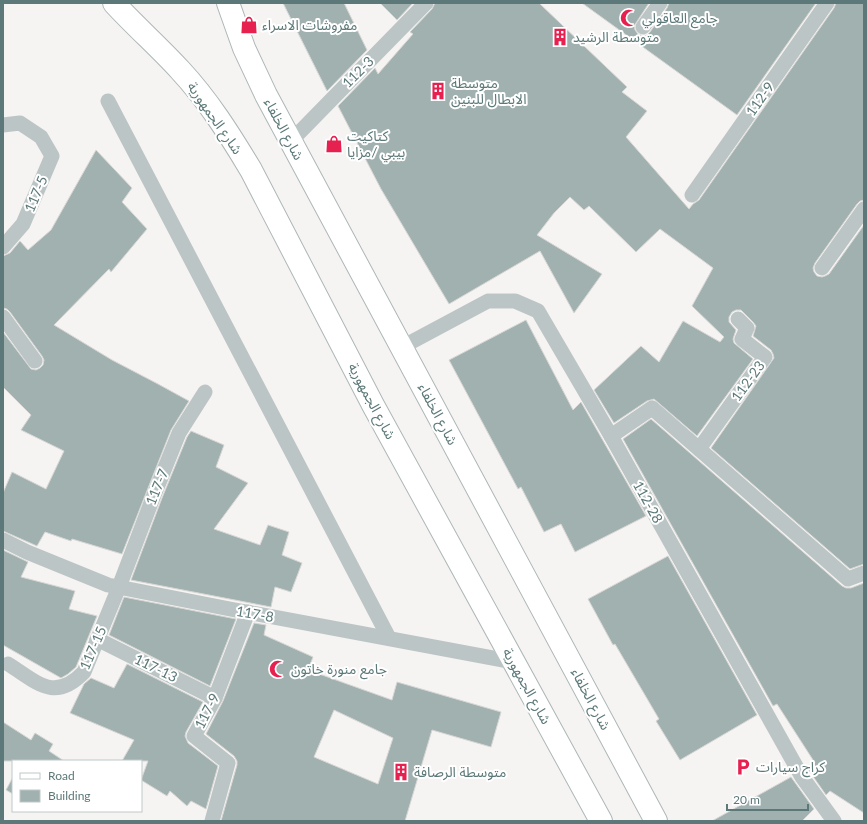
<svg xmlns="http://www.w3.org/2000/svg" width="867" height="824" font-family="Lato,'Noto Sans Arabic',sans-serif">
  <style>
    .building { fill: #a0b1b0; stroke: #d7d6d4; fill-rule: evenodd }
    .lines { fill: none; stroke-linecap: round; stroke-linejoin: round }
    .primary-casing { stroke: #adb7b7; stroke-width: 24 }
    .lane { stroke: #bcc5c5; stroke-width: 15 }
    .primary { stroke: #fff; stroke-width: 22 }
    .labels { text-anchor: middle; stroke-width: 4; stroke-linejoin: round; paint-order: stroke }
    .poi-label { font-size: 14px; fill: #5c7878; stroke: #fff; text-anchor: start }
    .street-label { font-size: 14px; fill: #5c7878; stroke: #fff }
  </style>
  <rect width="100%" height="100%" fill="#f6f4f2"/>
  <!-- building -->
  <g class="building">
    <path d="M283,3H344L367,50L327,91Z"/>
    <path d="M380,3H413L397,20Z"/>
    <path d="M435,3H539L627,87L622,92L647,111L626,137L689,209L693,204L699,200L834,8L836,3H864V200L860,201L857,204L815,263L813,268L814,272L817,276L822,277L825,276L829,274L864,225V564L850,569L711,448L774,358L773,354L771,350L753,336L756,326L753,322L741,310H736L732,312L729,317V322L736,330L733,339L734,343L753,359L697,436L654,399L647,401L614,423L594,390L641,346L659,362L683,321L720,342L724,337L692,306L713,268L660,229L636,252L589,206L584,210L570,197L554,213L537,235L602,274L574,313L540,251L449,304L381,189L338,106L375,68L378,74L413,34L410,32L432,9Z"/>
    <path d="M582,3H649L634,26L635,30L638,34L643,36L647,35L650,32L667,8L669,3H816L737,115Z"/>
    <path d="M96,150L132,188L122,202L147,229L111,272L109,269L54,325L112,360L158,384L189,401L171,430L122,554L72,539L71,541L45,532L37,546L3,531V493L12,472L46,489L64,451L21,430L31,415L3,387V332L31,369L36,370L40,368L43,365L44,360L42,356L10,312L7,309L3,308V256L10,253L20,241L28,250L51,230Z"/>
    <path d="M526,320L573,410L581,402L646,516L575,552L561,524L544,532L521,487L518,489L449,360Z"/>
    <path d="M651,419L842,586L846,588H851L864,583V813L830,791L826,795L810,772L807,768L815,763L777,704L773,706L623,439Z"/>
    <path d="M191,431L224,445L216,467L248,483L214,529L260,545L268,525L289,532L282,555L302,563L291,592L275,587L271,607L131,580L162,498L187,437Z"/>
    <path d="M3,550L28,562L21,577L75,591L69,609L97,616L76,667L68,674L61,678L3,645Z"/>
    <path d="M668,556L757,715L680,760L656,721L659,719L615,644L613,645L588,599Z"/>
    <path d="M124,597L236,619L210,686L109,635Z"/>
    <path d="M254,623L266,625L264,635L313,657L308,670L392,700L397,682L501,712L491,747L432,730L405,821H221L237,765V761L234,756L206,734L223,701ZM334,710L393,738L378,784L314,757Z"/>
    <path d="M127,664L203,702L186,732L185,736L188,743L218,766L206,809L191,801L187,806L170,791L167,796L141,780L148,761H122L134,740L70,713L84,684L91,678L114,688Z"/>
    <path d="M3,722L31,740L35,733L53,744L49,751L64,761H3Z"/>
    <path d="M13,777V794L6,790Z"/>
    <path d="M791,777L814,809L802,821H712Z"/>
  </g>
  <g class="lines">
    <!-- primary casing -->
    <g class="primary-casing">
      <g id="primary">
        <path d="M114,3C135,26 159,47 180,70C208,100 230,135 251,170L373,405L601,821"/>
        <path d="M228,3L244,48L266,95L656,821"/>
      </g>
    </g>
    <!-- lane -->
    <g class="lane">
      <path d="M643,27L660,3"/>
      <path d="M108,101L389,638"/>
      <path d="M3,125L20,123L41,137L52,156L23,224L3,247"/>
      <path d="M291,141L426,3"/>
      <path d="M692,195L827,3"/>
      <path d="M822,268L864,209"/>
      <path d="M3,317L35,361"/>
      <path d="M402,347L488,301H515L538,311L611,436L802,777L834,821"/>
      <path d="M611,436L652,408L848,579L864,573"/>
      <path d="M699,449L765,357L742,339L747,328L738,319"/>
      <path d="M3,540L27,552L108,585L230,609L514,662"/>
      <path d="M97,639L215,698"/>
      <path d="M8,664C37,682 54,703 84,672L119,587L154,495L179,433L205,392"/>
      <path d="M212,821L228,763L194,736L215,698L248,612"/>
    </g>
    <!-- primary -->
    <use href="#primary" class="primary"/>
  </g>
  <!-- icons -->
  <defs>
    <g id="mosque-bare" transform="scale(1.38)"><path d="M3.5-4.9A6 6 0 1 0 3.5 4.9A5 5 0 1 1 3.5-4.9Z" fill="#e62150" stroke="#fff" stroke-width="2.5" paint-order="stroke"/></g>
    <g id="shop-bare" transform="scale(1.38)"><path d="M-5-2.5h2.3a2.7 3.5 0 0 1 5.4 0H5L5.5 6h-11ZM-1.5-2.5h3a1.5 2.3 0 0 0-3 0Z" fill="#e62150" stroke="#fff" stroke-width="2.5" paint-order="stroke"/></g>
    <g id="building-bare" transform="scale(1.38)"><path d="M-4-6H4V6H1V3H-1V6H-4ZM-2.5-4.3h1.7v1.8h-1.7ZM.8-4.3h1.7v1.8H.8ZM-2.5-1h1.7V.8h-1.7ZM.8-1h1.7V.8H.8Z" fill="#e62150" stroke="#fff" stroke-width="2.5" paint-order="stroke"/></g>
    <g id="parking-bare" transform="scale(1.38)"><path d="M-3.5-5.5H1a3.5 3.5 0 0 1 0 7H-1V5.5H-3.5ZM-1-3.4V-.6H.8a1.4 1.4 0 0 0 0-2.8Z" fill="#e62150" stroke="#fff" stroke-width="2.5" paint-order="stroke"/></g>
  </defs>
  <g fill-rule="evenodd">
    <use href="#mosque-bare" x="629" y="18"/>
    <use href="#shop-bare" x="249" y="25"/>
    <use href="#building-bare" x="560" y="37"/>
    <use href="#building-bare" x="438" y="91"/>
    <use href="#shop-bare" x="334" y="144"/>
    <use href="#mosque-bare" x="278" y="669"/>
    <use href="#parking-bare" x="743" y="767"/>
    <use href="#building-bare" x="401" y="772"/>
  </g>
  <g class="labels">
    <!-- poi labels -->
    <g class="poi-label">
      <text x="642" y="23">جامع العاقولي</text>
      <text x="262" y="30">مفروشات الاسراء</text>
      <text x="573" y="42">متوسطة الرشيد</text>
      <text x="451" y="88">متوسطة<tspan x="451" dy="16">الابطال للبنين</tspan></text>
      <text x="347" y="141">كتاكيت<tspan x="347" dy="16">بيبي /مزايا</tspan></text>
      <text x="291" y="674">جامع منورة خاتون</text>
      <text x="756" y="772">كراج سيارات</text>
      <text x="414" y="777">متوسطة الرصافة</text>
    </g>
    <!-- street labels -->
    <g class="street-label">
      <text transform="translate(358 72) rotate(-45)" y="5">112-3</text>
      <text transform="translate(760 99) rotate(-55)" y="5">112-9</text>
      <text transform="translate(215 118) rotate(55)" y="5">شارع الجمهورية</text>
      <text transform="translate(284 129) rotate(62)" y="5">شارع الخلفاء</text>
      <text transform="translate(36 194) rotate(-67)" y="5">117-5</text>
      <text transform="translate(748 381) rotate(-54)" y="5">112-23</text>
      <text transform="translate(372 401) rotate(62)" y="5">شارع الجمهورية</text>
      <text transform="translate(438 414) rotate(62)" y="5">شارع الخلفاء</text>
      <text transform="translate(157 487) rotate(-68)" y="5">117-7</text>
      <text transform="translate(648 502) rotate(61)" y="5">112-28</text>
      <text transform="translate(255 614) rotate(10)" y="5">117-8</text>
      <text transform="translate(93 648) rotate(-66)" y="5">117-15</text>
      <text transform="translate(156 668) rotate(26)" y="5">117-13</text>
      <text transform="translate(527 686) rotate(61)" y="5">شارع الجمهورية</text>
      <text transform="translate(591 699) rotate(62)" y="5">شارع الخلفاء</text>
      <text transform="translate(207 711) rotate(-63)" y="5">117-9</text>
    </g>
  </g>
  <!-- border -->
  <rect width="867" height="824" fill="none" stroke="#5c7878" stroke-width="8"/>
  <!-- legend -->
  <rect x="12" y="760" width="130" height="52" fill="#ffffff" stroke="#bec9c9"/>
  <rect x="20" y="773" width="20" height="6" fill="#ffffff" stroke="#bec9c9"/>
  <text x="48" y="780" font-size="12" fill="#5c7878">Road</text>
  <rect x="20" y="790" width="20" height="12" fill="#a0b1b0" stroke="#bec9c9"/>
  <text x="48" y="800" font-size="12" fill="#5c7878">Building</text>
  <!-- scale -->
  <path d="M727 804v6h81v-6" fill="none" stroke="#5c7878" stroke-width="2"/>
  <text x="733" y="804" font-size="12" fill="#5c7878" stroke="#ffffff" stroke-width="3" paint-order="stroke">20 m</text>
</svg>
